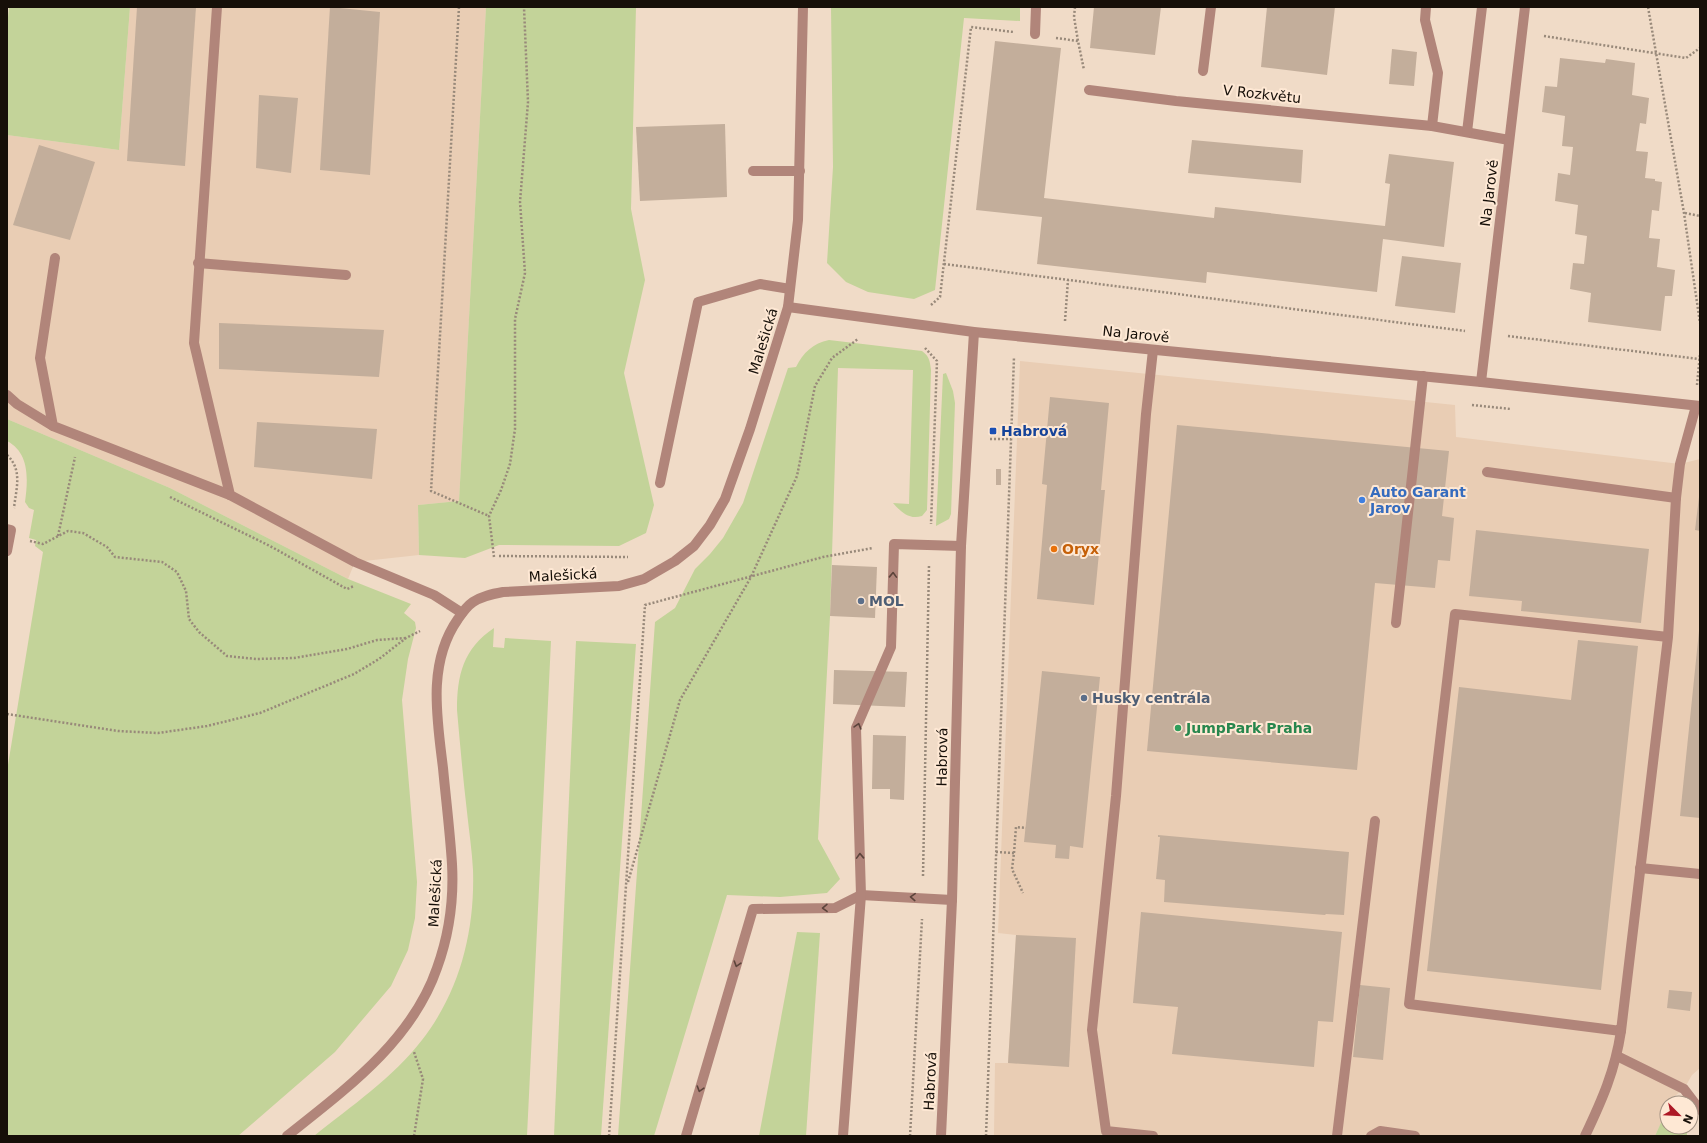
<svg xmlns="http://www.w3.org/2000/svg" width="1707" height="1143" font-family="'DejaVu Sans',sans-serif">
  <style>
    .built { fill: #e9cdb4 }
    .green { fill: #c3d399 }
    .building { fill: #c3ae9b }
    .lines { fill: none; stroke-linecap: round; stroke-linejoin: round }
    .path { stroke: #98897a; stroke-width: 2.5; stroke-dasharray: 2 2; stroke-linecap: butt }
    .minor { stroke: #b1857a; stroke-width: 10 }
    .oneway { stroke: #5c443b }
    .transit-dot { fill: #1a4fb4; stroke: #fee8d4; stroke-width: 1.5 }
    .shop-dot { fill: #3f7fe0; stroke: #fee8d4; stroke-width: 1.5 }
    .food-dot { fill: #e8710a; stroke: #fee8d4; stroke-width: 1.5 }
    .service-dot { fill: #5c6f8a; stroke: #fee8d4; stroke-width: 1.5 }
    .leisure-dot { fill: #2e9e5b; stroke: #fee8d4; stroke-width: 1.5 }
    .labels { text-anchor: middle; stroke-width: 4; stroke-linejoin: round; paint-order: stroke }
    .street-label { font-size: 14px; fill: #160f08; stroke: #fee8d4 }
    .transit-label { font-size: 14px; font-weight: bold; fill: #164399; stroke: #fee8d4; text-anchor: start }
    .shop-label { font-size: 14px; font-weight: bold; fill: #366cbe; stroke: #fee8d4; text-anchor: start }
    .food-label { font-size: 14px; font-weight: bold; fill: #c56008; stroke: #fee8d4; text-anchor: start }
    .service-label { font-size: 14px; font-weight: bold; fill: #4e5e75; stroke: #fee8d4; text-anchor: start }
    .leisure-label { font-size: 14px; font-weight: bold; fill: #27864d; stroke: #fee8d4; text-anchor: start }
  </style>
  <rect width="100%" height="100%" fill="#f0dbc7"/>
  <!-- built -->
  <g class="built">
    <path d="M130,7H486L459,501L418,505L419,555L355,562L348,579L170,488L7,419V135L119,150Z"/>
    <path d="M1020,361L1455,405L1456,437L1680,464L1700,459V1068L1692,1075L1684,1089L1672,1098L1670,1103H1667V1109L1655,1136L994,1135L995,1063H1008L1016,935L998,933Z"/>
  </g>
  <!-- green -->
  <g class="green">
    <path d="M9,7H130L119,150L7,135V27Z"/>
    <path d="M486,7H636L631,209L645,280L624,373L654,505L646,533L619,546L499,545L465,558L419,555L418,505L459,501Z"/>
    <path d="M831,7H1020V21L964,18L935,290L914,299L868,292L846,282L827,263L833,167Z"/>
    <path d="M829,340L922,351C929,356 930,361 931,370L927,510L922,516C909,520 901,512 893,503L909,504L913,370L838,368L830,616L818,839L840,879L827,893L780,897L727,895L654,1136H618L655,622L675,608L695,569L710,554L723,538L743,503L788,368L796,367C803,353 813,343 829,340Z"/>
    <path d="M946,373L953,391L955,403L951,514L949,519L936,526L943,374Z"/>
    <path d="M7,419L170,488L348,579L411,604L404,613L415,622L416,628L408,659L402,700L417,882L415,918L408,950L391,986L335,1052L238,1136H7V771L43,552L35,546L36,540L29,538L34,510L29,508L25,502C28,480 30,453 7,441Z"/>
    <path d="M494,628L493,647L504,648L505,638L551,641L527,1136H314C350,1107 394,1077 422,1040C460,991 475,931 473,870C472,851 469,831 467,812C463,778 460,744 457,710C457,675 463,649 494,628Z"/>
    <path d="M576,641L636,644L601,1136H554Z"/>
    <path d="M797,932L820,933L806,1136H759Z"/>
    <path d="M1667,1109V1127H1687V1136H1655Z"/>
  </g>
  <!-- building -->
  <g class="building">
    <path d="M137,7H196L185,166L127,161Z"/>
    <path d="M330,7L380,12L370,175L320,170Z"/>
    <path d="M1094,7H1161L1155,55L1090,48Z"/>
    <path d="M1267,7H1335L1327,75L1261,67Z"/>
    <path d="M995,41L1061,48L1044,198L1214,218L1215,207L1385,226L1390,184L1385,183L1389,154L1454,162L1444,247L1383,239L1377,292L1207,272L1206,283L1037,264L1042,217L976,210Z"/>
    <path d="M1392,49L1417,52L1414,86L1389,84Z"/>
    <path d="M1560,58L1605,63L1606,59L1635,63L1632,95L1649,98L1646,124L1640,123L1636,151L1648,152L1645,178L1655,179V181L1662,182L1659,211L1652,210L1649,238L1660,239L1657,267L1675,270L1672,296H1665L1661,331L1588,322L1591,293L1570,289L1573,263L1584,264L1587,236L1575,234L1578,205L1555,201L1558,173L1570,175L1573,147L1562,146L1565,116L1542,112L1545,86L1557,87Z"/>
    <path d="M259,95L298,98L291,173L256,168Z"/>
    <path d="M725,124L727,197L640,201L636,127Z"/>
    <path d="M1192,140L1303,150L1301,183L1188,173Z"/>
    <path d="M39,145L95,162L70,240L13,225Z"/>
    <path d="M1402,256L1461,263L1455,313L1395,306Z"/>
    <path d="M219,323L384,330L379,377L219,369Z"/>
    <path d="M1050,397L1109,403L1101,490H1105L1094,605L1037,599L1047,485L1042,484Z"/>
    <path d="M257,422L377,429L372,479L254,467Z"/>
    <path d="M1177,425L1449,451L1442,516L1454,518L1450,561L1438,560L1435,588L1375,583L1357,770L1147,751Z"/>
    <rect x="996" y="469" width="5" height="16"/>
    <path d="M1699,497H1700V531L1695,530Z"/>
    <path d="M1476,530L1649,549L1641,623L1521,611L1522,601L1469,596Z"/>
    <path d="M832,565L877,567L875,618L830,616Z"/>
    <path d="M1699,631L1700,632V818L1680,816Z"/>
    <path d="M1578,640L1638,646L1601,990L1427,971L1459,687L1571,700Z"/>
    <path d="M834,670L907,672L905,707L833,704Z"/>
    <path d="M1042,671L1100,677L1083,848L1070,846L1069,859L1055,858L1056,845L1024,842Z"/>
    <path d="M873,735L906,736L904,800L890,799V789H872Z"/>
    <path d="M1158,835L1349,852L1344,915L1326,914L1325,915L1164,902L1165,880L1156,879L1160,837H1158Z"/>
    <path d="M1141,912L1342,932L1333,1022L1318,1021L1314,1067L1172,1054L1178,1007L1133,1003Z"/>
    <path d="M1016,935L1076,938L1069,1067L1008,1063Z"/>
    <path d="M1360,985L1390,988L1383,1060L1353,1057Z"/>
    <path d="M1669,990L1692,992L1690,1011L1667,1008Z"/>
  </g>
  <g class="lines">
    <!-- path -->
    <g class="path">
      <path d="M459,7L431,491L489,516"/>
      <path d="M1075,7L1074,17L1078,41"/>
      <path d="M1648,7L1684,213L1700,323"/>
      <path d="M1544,36L1686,58L1700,48"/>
      <path d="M1056,38L1078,41L1084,70"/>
      <path d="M1685,213L1700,216"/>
      <path d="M944,264L1465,331"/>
      <path d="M931,305L940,297L971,27L1014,32"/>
      <path d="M1065,321L1068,280"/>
      <path d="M1508,336L1699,359"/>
      <path d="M925,348L937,361L931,524"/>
      <path d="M1697,385L1700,354"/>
      <path d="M1472,405L1511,409"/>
      <path d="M990,439H1011"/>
      <path d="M7,455C23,470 16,489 14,508"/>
      <path d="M170,497L270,546L347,589L354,586"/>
      <path d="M58,536L75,457"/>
      <path d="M30,541L43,544L68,531L83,533L107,547L115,557L162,562L177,572L186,591L189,619L199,632L227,656L256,659L294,658L347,649L377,640L406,638"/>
      <path d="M499,556L628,557"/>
      <path d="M494,557L489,516L501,490L510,464L515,429V319L525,273L520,202L528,102L524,7"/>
      <path d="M7,714L118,731L158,733L207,726L260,713L354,674L379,659L406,638L420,631"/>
      <path d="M996,852L1014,853L1012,869L1023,893"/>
      <path d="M1014,853L1016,827L1026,828"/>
      <path d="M923,876L929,565"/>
      <path d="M628,882L680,700L751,577L797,476L815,386L832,358L858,339"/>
      <path d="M414,1136L423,1079L414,1052"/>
      <path d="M609,1136L645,605L823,557L873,548"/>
      <path d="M910,1136L922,919"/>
      <path d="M986,1136L1014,357"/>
    </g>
    <!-- minor -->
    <g class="minor">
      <path d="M217,7L194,343L230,495L355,562L434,595L462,613"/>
      <path d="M1426,7L1425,20L1438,73L1432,126"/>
      <path d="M1035,34L1036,7"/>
      <path d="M1203,71L1211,7"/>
      <path d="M1089,90L1176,101L1432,126L1509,140"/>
      <path d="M1467,132L1482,7"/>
      <path d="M753,171H800"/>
      <path d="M55,258L40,358L53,426L230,495"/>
      <path d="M198,263L346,275"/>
      <path d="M788,307L974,332L1481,382L1700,406"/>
      <path d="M1481,382L1525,7"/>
      <path d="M7,395L17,404L53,426"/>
      <path d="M1487,472L1676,498"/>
      <path d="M660,483L698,302L760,284L790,289"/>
      <path d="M7,529L11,530L7,551"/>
      <path d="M1396,623L1423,376"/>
      <path d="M1668,637L1455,614L1409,1004L1621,1031L1668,637L1676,498L1680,464L1696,406"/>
      <path d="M1640,868L1700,874"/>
      <path d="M1617,1056L1684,1089L1700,1110"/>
      <path d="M287,1136C346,1089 412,1041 437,968C449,935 454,900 452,864C450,832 446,800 443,768C437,718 427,663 458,619C462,613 467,606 473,602C482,596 492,594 503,592L619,586L644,579L675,561L694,546L710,525L725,499L750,429L788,307L798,220L803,7"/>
      <path d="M686,1136L753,909L835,908L861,895L952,900"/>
      <path d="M843,1136L861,895L856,728L891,647L894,544L961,546"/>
      <path d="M941,1136L952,900L961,546L974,332"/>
      <path d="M1153,1136L1106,1131L1092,1030L1116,796L1146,414L1153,350"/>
      <path d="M1337,1136L1375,821"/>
      <path d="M1371,1136L1380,1131L1415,1136"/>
      <path d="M1585,1136C1602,1100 1615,1071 1621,1031"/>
    </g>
  </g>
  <!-- one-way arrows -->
  <defs><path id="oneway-chevron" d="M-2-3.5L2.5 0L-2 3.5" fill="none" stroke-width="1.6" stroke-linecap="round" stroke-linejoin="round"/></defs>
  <g class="oneway">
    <use href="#oneway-chevron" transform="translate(893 575) rotate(-88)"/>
    <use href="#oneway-chevron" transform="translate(858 726) rotate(-74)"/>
    <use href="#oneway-chevron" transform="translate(860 856) rotate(-92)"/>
    <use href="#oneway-chevron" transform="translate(913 897) rotate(-177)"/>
    <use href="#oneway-chevron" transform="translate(825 908) rotate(179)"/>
    <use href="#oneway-chevron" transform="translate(737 964) rotate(107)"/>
    <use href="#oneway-chevron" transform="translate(700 1089) rotate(107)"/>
  </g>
  <!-- markers -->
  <rect class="transit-dot" x="989" y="427" width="8" height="8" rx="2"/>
  <circle class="shop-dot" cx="1362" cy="500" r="4"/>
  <circle class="food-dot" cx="1054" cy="549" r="4"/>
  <g class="service-dot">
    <circle cx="861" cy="601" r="4"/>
    <circle cx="1084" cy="698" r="4"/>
  </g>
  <circle class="leisure-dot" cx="1178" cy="728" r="4"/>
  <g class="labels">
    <!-- street labels -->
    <g class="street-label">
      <text transform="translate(1262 94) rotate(6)" y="5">V Rozkvětu</text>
      <text transform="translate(1489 193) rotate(-83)" y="5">Na Jarově</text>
      <text transform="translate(1136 334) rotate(6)" y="5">Na Jarově</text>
      <text transform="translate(763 341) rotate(-73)" y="5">Malešická</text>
      <text transform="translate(563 575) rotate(-3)" y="5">Malešická</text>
      <text transform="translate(942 757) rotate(-89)" y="5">Habrová</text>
      <text transform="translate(435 893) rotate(-87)" y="5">Malešická</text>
      <text transform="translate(930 1081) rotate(-87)" y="5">Habrová</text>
    </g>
    <!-- transit labels -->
    <g class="transit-label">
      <text x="1001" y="436">Habrová</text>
    </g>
    <!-- shop labels -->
    <g class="shop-label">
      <text x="1370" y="497">Auto Garant<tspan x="1370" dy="16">Jarov</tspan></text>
    </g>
    <!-- food labels -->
    <g class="food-label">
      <text x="1062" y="554">Oryx</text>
    </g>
    <!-- service labels -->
    <g class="service-label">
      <text x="869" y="606">MOL</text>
      <text x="1092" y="703">Husky centrála</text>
    </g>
    <!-- leisure labels -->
    <g class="leisure-label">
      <text x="1186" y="733">JumpPark Praha</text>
    </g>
  </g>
  <!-- border -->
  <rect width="1707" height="1143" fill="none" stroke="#160f08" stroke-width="16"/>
  <!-- north arrow -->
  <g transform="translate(1679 1115) rotate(114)"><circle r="19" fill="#fee8d4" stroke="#a19182"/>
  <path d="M0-3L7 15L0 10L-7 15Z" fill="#ad1926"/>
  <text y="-6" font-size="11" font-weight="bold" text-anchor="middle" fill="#160f08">N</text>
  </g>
</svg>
